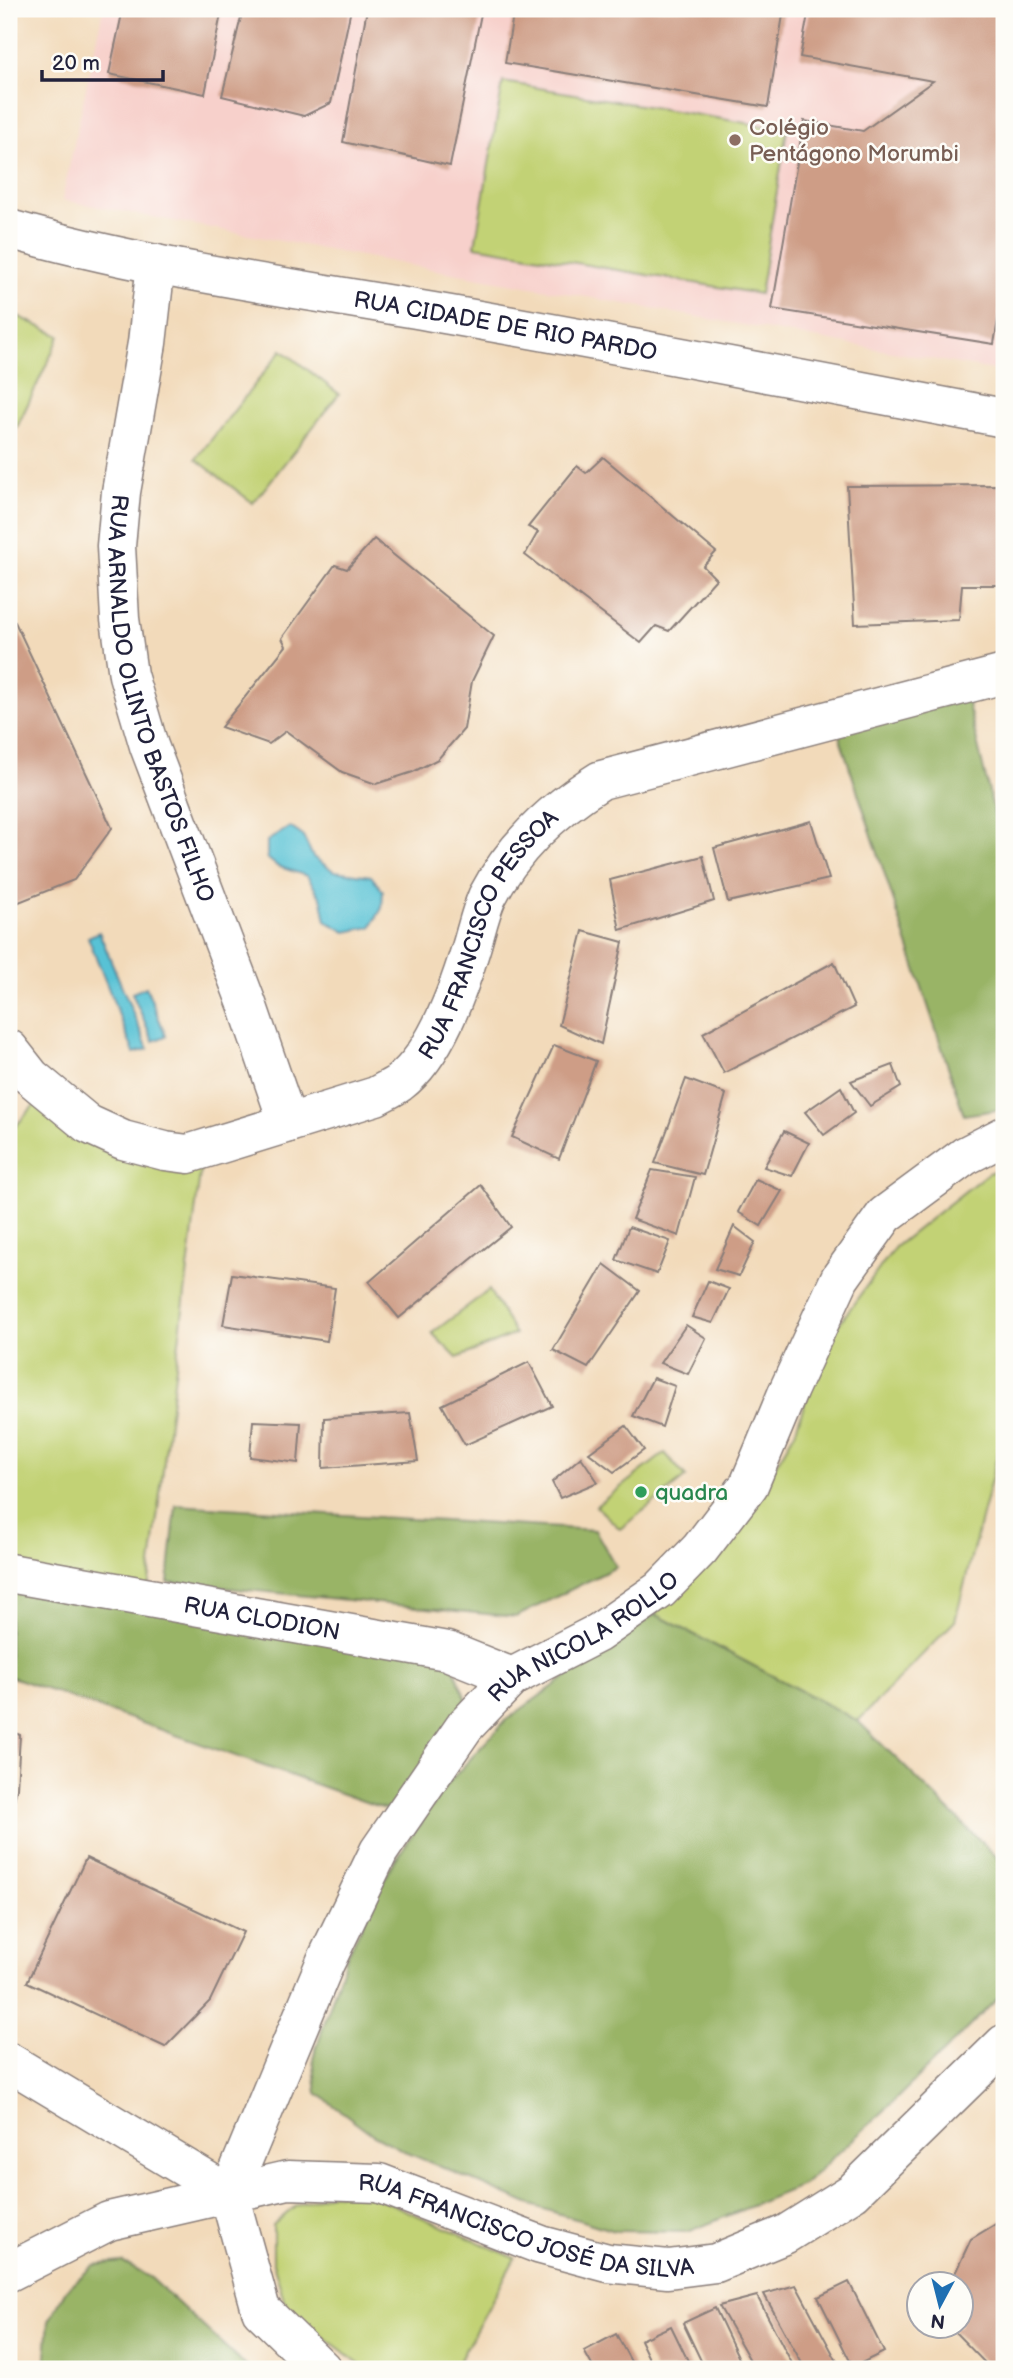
<svg xmlns="http://www.w3.org/2000/svg" width="1013" height="2378" font-family="'Balsamiq Sans',sans-serif">
  <style>
    .built { fill: #f7d0cb }
    .green { fill: #c2d274; stroke: #727a58; stroke-width: 2 }
    .forest { fill: #99b466; stroke: #5e6b50; stroke-width: 2 }
    .water { fill: #59c2d5; stroke: #3e7288; stroke-width: 2 }
    .building { fill: #ce9d86 }
    .lines { fill: none; stroke-linecap: round; stroke-linejoin: round }
    .street-casing { stroke: #8a7e7a; stroke-width: 41 }
    .street { stroke: #fff; stroke-width: 38 }
    .education-dot { fill: #8d6e63; stroke: #fdfcf7; stroke-width: 2.5 }
    .leisure-dot { fill: #2e9e5b; stroke: #fdfcf7; stroke-width: 2.5 }
    .labels { text-anchor: middle; stroke-width: 5; stroke-linejoin: round; paint-order: stroke }
    .education-label { font-size: 23px; fill: #785e54; stroke: #fdfcf7; text-anchor: start }
    .street-label { font-size: 23px; fill: #22223b; stroke: #fdfcf7 }
    .leisure-label { font-size: 23px; fill: #27864d; stroke: #fdfcf7; text-anchor: start }
  </style>
  <rect width="100%" height="100%" fill="#fdfcf7"/>
  <filter id="ink" filterUnits="userSpaceOnUse"><feTurbulence type="fractalNoise" baseFrequency=".0143" numOctaves="2"/><feDisplacementMap in="SourceGraphic" scale="14" xChannelSelector="R" yChannelSelector="G"/><feConvolveMatrix kernelMatrix="1 2 1 2 8 2 1 2 1" color-interpolation-filters="sRGB"/></filter>
  <filter id="wash" filterUnits="userSpaceOnUse"><feTurbulence type="fractalNoise" baseFrequency=".00686" numOctaves="4" result="noise"/><feDisplacementMap in="SourceGraphic" scale="28" xChannelSelector="R" yChannelSelector="G"/><feGaussianBlur stdDeviation="1.57" result="paint"/><feColorMatrix in="noise" values="0 0 0 0 0 0 0 0 0 0 0 0 0 0 0 0 0 1.4 0 .05"/><feComposite in="paint" operator="in"/></filter>
  <g filter="url(#wash)">
    <rect width="100%" height="100%" fill="#f2daba"/>
    <!-- built -->
    <path class="built" d="M103,9H1004V372L441,271L62,200Z"/>
    <!-- green -->
    <g class="green">
      <path d="M503,82L787,130L760,294L475,246Z"/>
      <path d="M9,312L60,336L9,444Z"/>
      <path d="M282,350L339,394L253,503L196,459Z"/>
      <path d="M37,1102L203,1149L147,1598L9,1573V1134Z"/>
      <path d="M1004,1168V1429L955,1621L858,1721L655,1614L741,1524L795,1432L825,1343L895,1247L988,1173Z"/>
      <path d="M489,1290L515,1334L457,1358L432,1333Z"/>
      <path d="M665,1453L686,1477L620,1529L596,1506Z"/>
      <path d="M332,2193L378,2198L515,2258L455,2369H367L287,2310L273,2263V2225L296,2206Z"/>
    </g>
    <!-- forest -->
    <g class="forest">
      <path d="M967,700L1004,854V1109L964,1115L837,729Z"/>
      <path d="M176,1505L595,1530L616,1567L516,1617L168,1582Z"/>
      <path d="M9,1573L447,1651L470,1709L388,1810L9,1676Z"/>
      <path d="M655,1614L858,1721L1004,1864V1992L884,2111L803,2185L688,2232L614,2231L528,2204L408,2153L372,2134L317,2093L313,2058L345,1960L391,1866L448,1783L506,1720Z"/>
      <path d="M122,2262L151,2278L249,2369H45L49,2321L66,2290L94,2265Z"/>
    </g>
    <!-- water -->
    <g class="water">
      <path d="M290,827L303,836L313,857L334,871L371,876L383,891L382,908L371,927L346,932L326,921L322,900L307,876L277,866L267,858V841Z"/>
      <path d="M99,932L148,1049L134,1053L88,937Z"/>
      <path d="M146,987L166,1036L153,1041L132,993Z"/>
    </g>
    <g id="blocks">
      <!-- building -->
      <g class="building">
        <path d="M123,9H222L205,94L109,74Z"/>
        <path d="M243,9H351L331,103L304,116L222,96Z"/>
        <path d="M367,9H482L450,166L343,142Z"/>
        <path d="M514,9H784L768,107L505,63Z"/>
        <path d="M809,9H1004V303L1001,302L994,344L772,309L804,121L863,131L933,81L800,57Z"/>
        <path d="M603,457L716,552L703,566L716,579L669,631L656,626L641,643L525,555L538,532L528,527L577,466L586,473Z"/>
        <path d="M1004,485V585H962L959,620L855,624L847,486Z"/>
        <path d="M374,539L494,636L472,681L464,729L438,759L413,772L376,784L342,772L286,731L269,744L221,727L286,646L282,638L335,565L347,569Z"/>
        <path d="M15,622L112,828L74,880L9,906V624Z"/>
        <path d="M811,821L829,879L728,902L714,848Z"/>
        <path d="M703,856L714,901L620,930L610,880Z"/>
        <path d="M583,931L623,942L601,1044L559,1025Z"/>
        <path d="M834,962L854,1007L724,1073L703,1033Z"/>
        <path d="M554,1045L596,1061L559,1159L512,1137Z"/>
        <path d="M893,1065L901,1087L870,1106L851,1081Z"/>
        <path d="M686,1079L726,1094L703,1175L655,1163Z"/>
        <path d="M841,1087L854,1113L824,1135L805,1112Z"/>
        <path d="M784,1131L809,1143L792,1176L764,1167Z"/>
        <path d="M652,1170L695,1177L679,1236L632,1219Z"/>
        <path d="M756,1179L782,1191L761,1226L738,1212Z"/>
        <path d="M481,1185L511,1227L399,1318L369,1282Z"/>
        <path d="M734,1226L755,1242L739,1276L715,1269Z"/>
        <path d="M629,1227L670,1241L657,1274L616,1260Z"/>
        <path d="M604,1264L640,1291L588,1368L553,1350Z"/>
        <path d="M232,1274L335,1288L327,1341L223,1325Z"/>
        <path d="M708,1281L729,1289L713,1323L692,1317Z"/>
        <path d="M686,1325L706,1338L688,1374L660,1363Z"/>
        <path d="M529,1362L552,1406L465,1445L442,1405Z"/>
        <path d="M653,1378L675,1386L662,1427L633,1416Z"/>
        <path d="M410,1413L418,1461L323,1468L324,1418Z"/>
        <path d="M253,1421L301,1423L298,1463L250,1457Z"/>
        <path d="M626,1426L644,1450L614,1472L589,1453Z"/>
        <path d="M581,1457L598,1482L560,1498L552,1482Z"/>
        <path d="M9,1731L20,1735L17,1788L10,1817Z"/>
        <path d="M86,1858L243,1932L210,2001L165,2047L27,1982Z"/>
        <path d="M1004,2219V2369H991L949,2326H960V2284H950L971,2239Z"/>
        <path d="M849,2282L884,2352L853,2367L818,2297Z"/>
        <path d="M796,2285L839,2365L831,2369H805L764,2294Z"/>
        <path d="M757,2296L795,2369H755L719,2306Z"/>
        <path d="M715,2308L744,2369H705L683,2323Z"/>
        <path d="M671,2326L692,2369H654L640,2340Z"/>
        <path d="M616,2334L635,2369H594L584,2351Z"/>
      </g>
    </g>
  </g>
  <g filter="url(#ink)">
    <use href="#blocks" fill-opacity="0" stroke="#8a7e7a" stroke-width="2"/>
    <g class="lines">
      <!-- street casing -->
      <g class="street-casing">
        <g id="street">
          <path id="s1" d="M9,229C148,269 291,287 433,312C624,345 814,382 1004,418"/>
          <path id="s2" d="M156,264L147,343L121,492L116,546L120,619L128,675L149,746L247,1004L288,1123"/>
          <path id="s3" d="M9,1049L31,1077L88,1124L123,1140L165,1151L188,1154L376,1096C383,1092 392,1088 399,1083C436,1055 458,991 471,948C476,932 480,913 487,897C513,847 554,809 601,780L1004,674"/>
          <path id="s4" d="M9,1573L447,1651L512,1677"/>
          <path d="M9,2062L229,2194"/>
          <path id="s5" d="M229,2194L325,1963L379,1851L465,1726L512,1677L598,1633L660,1590L700,1549L749,1485L789,1389L840,1278L885,1215L965,1156L1004,1136"/>
          <path d="M229,2194L261,2310L322,2369"/>
          <path id="s6" d="M9,2272L109,2221L288,2180L379,2183L541,2245L608,2263L668,2269L716,2263L786,2234L853,2192L1004,2044"/>
        </g>
      </g>
      <!-- street -->
      <use href="#street" class="street"/>
    </g>
  </g>
  <!-- markers -->
  <circle class="education-dot" cx="735" cy="140" r="7"/>
  <circle class="leisure-dot" cx="641" cy="1492" r="7"/>
  <g class="labels">
    <!-- education labels -->
    <g class="education-label">
      <text x="749" y="135">Colégio<tspan x="749" dy="26">Pentágono Morumbi</tspan></text>
    </g>
    <!-- street labels -->
    <g class="street-label">
      <text dy="8" stroke="none"><textPath href="#s1" startOffset="506">RUA CIDADE DE RIO PARDO</textPath></text>
      <text dy="8" stroke="none"><textPath href="#s2" startOffset="444">RUA ARNALDO OLINTO BASTOS FILHO</textPath></text>
      <text dy="8" stroke="none"><textPath href="#s3" startOffset="614">RUA FRANCISCO PESSOA</textPath></text>
      <text dy="8" stroke="none"><textPath href="#s4" startOffset="257">RUA CLODION</textPath></text>
      <text dy="8" stroke="none"><textPath href="#s5" startOffset="676">RUA NICOLA ROLLO</textPath></text>
      <text dy="8" stroke="none"><textPath href="#s6" startOffset="541">RUA FRANCISCO JOSÉ DA SILVA</textPath></text>
    </g>
    <!-- leisure labels -->
    <g class="leisure-label">
      <text x="655" y="1500">quadra</text>
    </g>
  </g>
  <!-- margin -->
  <rect width="1013" height="2378" fill="none" stroke="#fdfcf7" stroke-width="35"/>
  <!-- north arrow -->
  <g transform="translate(940 2305) rotate(187)"><circle r="33" fill="#fdfcf7" stroke="#a5a5ac" stroke-width="2"/>
  <path d="M0-5L12 26L0 18L-12 26Z" fill="#1f6fb2"/>
  <text y="-10" font-size="19" font-weight="bold" text-anchor="middle" fill="#22223b">N</text>
  </g>
  <!-- scale -->
  <path d="M42 70v10h121v-10" fill="none" stroke="#22223b" stroke-width="3.5"/>
  <text x="52" y="70" font-size="21" fill="#22223b" stroke="#fdfcf7" stroke-width="5" paint-order="stroke">20 m</text>
</svg>
